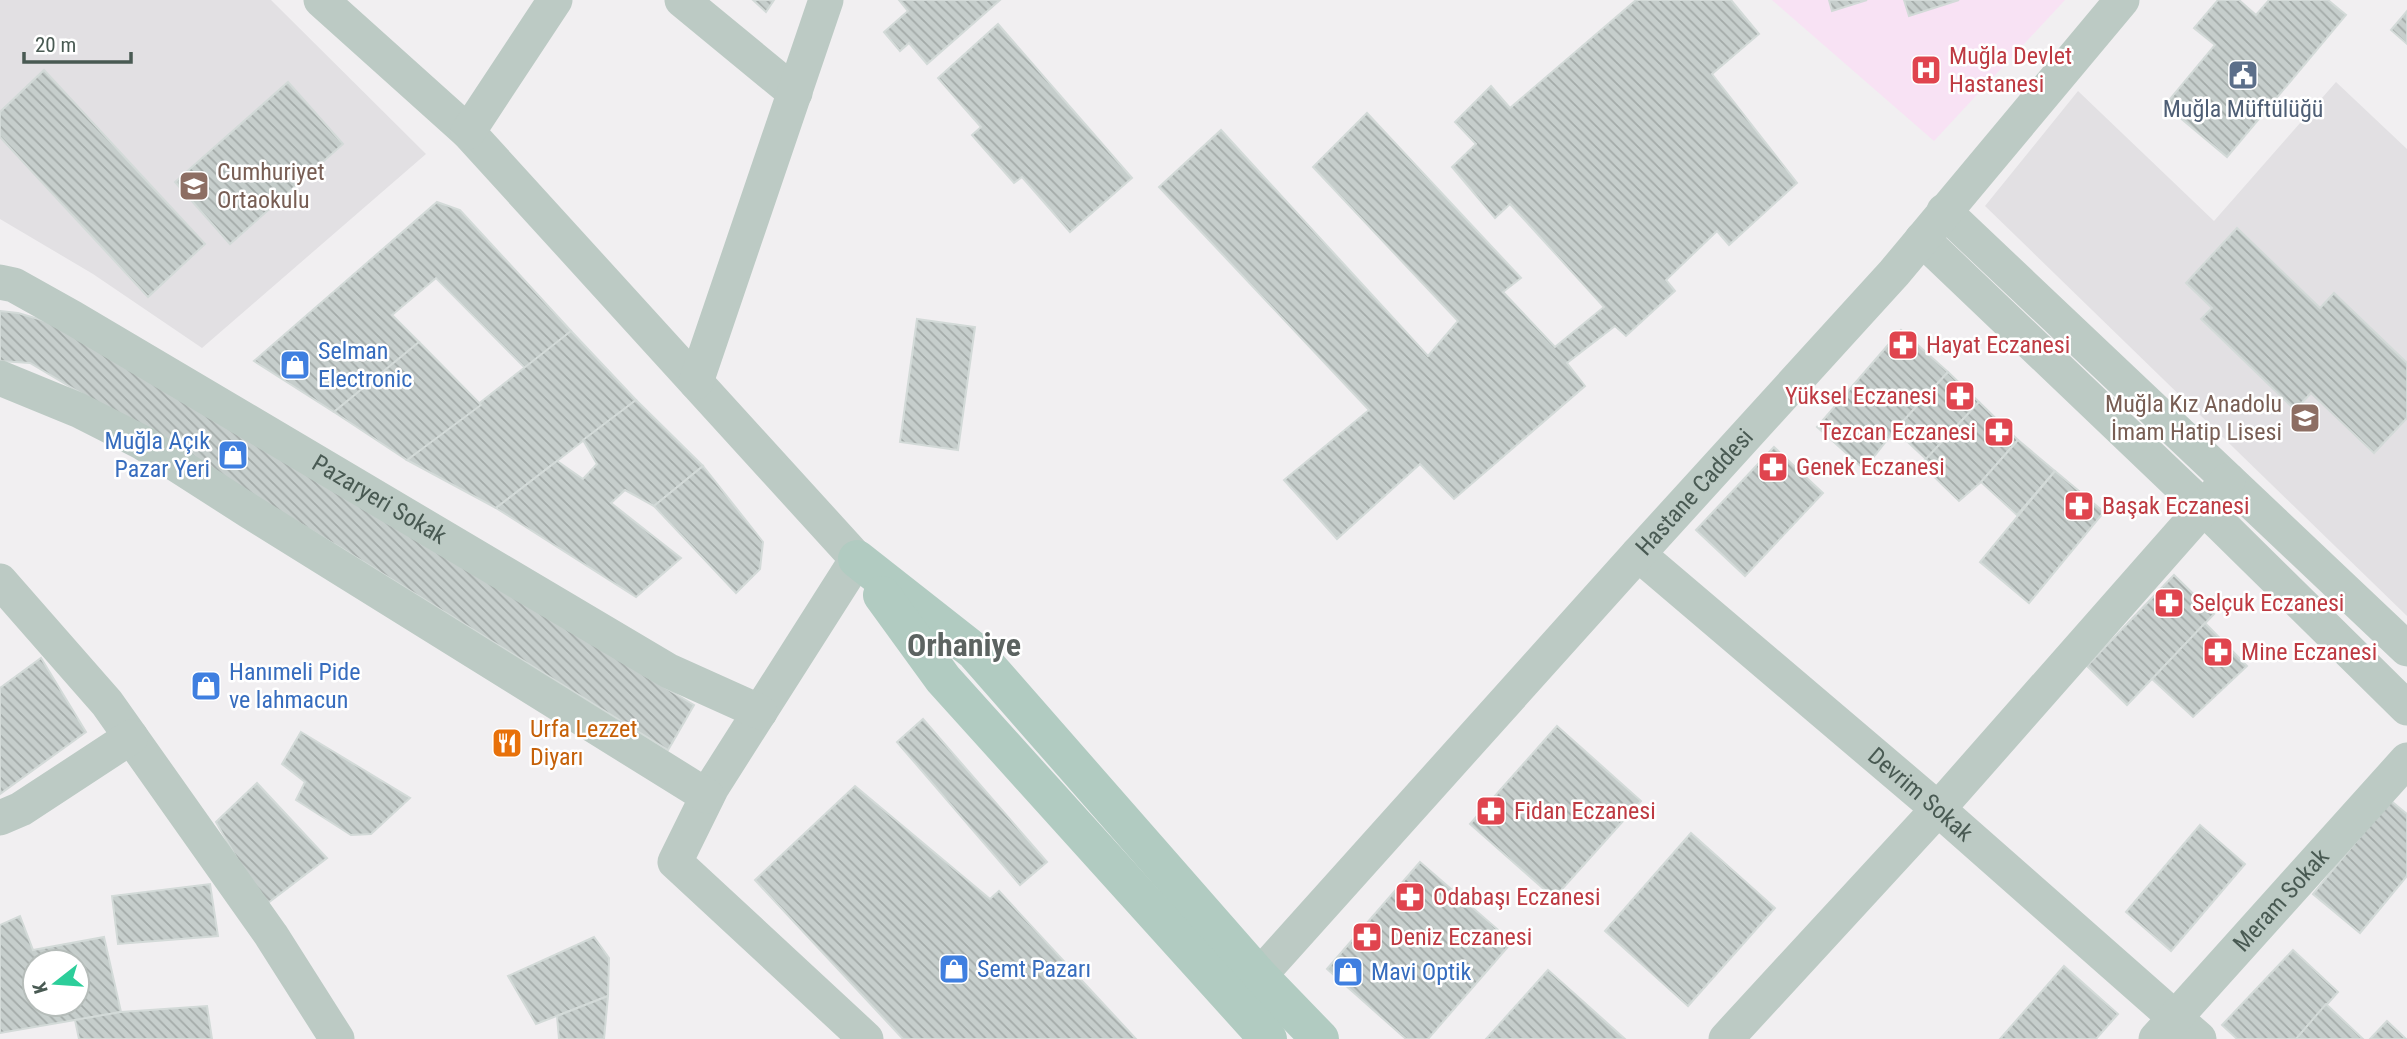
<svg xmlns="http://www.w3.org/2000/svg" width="2407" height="1039" font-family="'Roboto Condensed',sans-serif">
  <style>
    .education { fill: #e2e0e3 }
    .medical { fill: #f8e2f4 }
    .building { fill: url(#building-back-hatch); stroke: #d3dad8; stroke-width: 2; fill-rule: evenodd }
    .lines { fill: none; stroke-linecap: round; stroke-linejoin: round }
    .minor { stroke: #bccac4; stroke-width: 35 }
    .major { stroke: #b1cbc1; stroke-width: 38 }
    .labels { text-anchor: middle; stroke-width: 5; stroke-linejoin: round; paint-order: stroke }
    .health-label { font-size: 24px; fill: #be3a42; stroke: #fff; text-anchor: start }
    .service-label { font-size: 24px; fill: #4e5e75; stroke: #fff }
    .education-label { font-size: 24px; fill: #785e54; stroke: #fff; text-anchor: start }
    .shop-label { font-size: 24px; fill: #366cbe; stroke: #fff; text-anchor: start }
    .street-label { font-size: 24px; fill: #495a53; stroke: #fff }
    .food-label { font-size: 24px; fill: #c56008; stroke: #fff; text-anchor: start }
    .district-label { font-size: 32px; font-weight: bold; fill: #5c6361; stroke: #fff }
  </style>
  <defs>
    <pattern id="building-back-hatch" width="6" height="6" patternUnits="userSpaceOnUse" patternTransform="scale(1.75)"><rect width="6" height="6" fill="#c6cecc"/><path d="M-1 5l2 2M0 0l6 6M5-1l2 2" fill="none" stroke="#a3aaa8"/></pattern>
  </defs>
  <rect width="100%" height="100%" fill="#f1eff1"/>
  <!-- education -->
  <g class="education">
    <path d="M0,0H271L426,154L202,348L93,274L0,219Z"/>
    <path d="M2336,82L2407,149V616L1985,206L2078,91L2214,221Z"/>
  </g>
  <!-- medical -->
  <path class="medical" d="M1772,0H2065L1934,141Z"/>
  <!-- building -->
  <g class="building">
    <path d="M753,0H774L766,12Z"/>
    <path d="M899,0H1000L927,64L909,43L900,51L884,32L908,11Z"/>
    <path d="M1636,0H1731L1759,34L1712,74L1797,183L1729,245L1717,231L1666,280L1675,291L1626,336L1615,326L1567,363L1585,386L1454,499L1420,464L1337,539L1284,480L1369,410L1159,187L1221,130L1428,356L1458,321L1313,167L1367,113L1521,278L1503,292L1555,347L1604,307L1510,204L1495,218L1452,167L1476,144L1455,122L1491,86L1510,108Z"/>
    <path d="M1829,0H1867L1832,11Z"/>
    <path d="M1904,0H1959L1909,16Z"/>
    <path d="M2218,0H2239L2256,15L2269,0H2328L2346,15L2227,157L2165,105L2215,45L2194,28Z"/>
    <path d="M2407,11V44L2391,30Z"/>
    <path d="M998,24L1132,178L1070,232L1022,177L1014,183L972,135L981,127L938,78Z"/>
    <path d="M44,70L205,244L148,297L0,137V112Z"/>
    <path d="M288,82L343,144L230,244L175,182Z"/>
    <path d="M437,202L460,210L571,331L526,369L436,278L392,315L419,342L334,412L254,361Z"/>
    <path d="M2237,228L2320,308L2334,293L2407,363V418L2374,453L2311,393L2295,410L2201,319L2212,308L2186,283Z"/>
    <path d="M0,311L18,313L69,328L694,705L668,750L341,548L30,363L0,361Z"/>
    <path d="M917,319L975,327L958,450L900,442Z"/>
    <path d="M1901,330L1948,372L1895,430L1864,469L1817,427Z"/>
    <path d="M571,331L636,400L496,508L407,460Z"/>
    <path d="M419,342L481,405L407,460L334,412Z"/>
    <path d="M1948,372L1979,402L1926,459L1895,430Z"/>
    <path d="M636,400L703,466L654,506L625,490L611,503L681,558L636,597L496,508L557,461L583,479L597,464L583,440Z"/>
    <path d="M1979,402L2018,440L1981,482L1959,501L1920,463L1926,459Z"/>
    <path d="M2018,440L2055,471L2017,515L1981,482Z"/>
    <path d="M1774,447L1823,493L1745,576L1696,530Z"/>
    <path d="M703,466L763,542L760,569L736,593L654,506Z"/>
    <path d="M2055,471L2104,512L2029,603L1980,562Z"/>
    <path d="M2174,575L2214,614L2127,705L2087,666Z"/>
    <path d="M2205,623L2247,666L2193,717L2152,679Z"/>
    <path d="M41,658L86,732L0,794V688Z"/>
    <path d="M923,719L1047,862L1020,885L897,742Z"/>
    <path d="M1557,726L1641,801L1554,898L1470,824Z"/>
    <path d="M301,732L410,798L371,834L351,835L296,800L305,782L282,764Z"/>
    <path d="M257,783L327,858L264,906L216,822Z"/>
    <path d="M855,786L990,899L999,891L1136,1039H903L755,880Z"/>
    <path d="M2390,800L2407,814V876L2360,933L2313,894Z"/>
    <path d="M2200,825L2245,864L2171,951L2126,912Z"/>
    <path d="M1691,833L1775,908L1688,1006L1605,931Z"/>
    <path d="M1420,862L1512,942L1428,1039H1406L1327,969Z"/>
    <path d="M210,884L218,936L118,944L112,896Z"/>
    <path d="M20,916L33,950L104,937L121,1012L0,1033V925ZM35,962H77V1004H35Z"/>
    <path d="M594,937L609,958L608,996L536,1024L508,976Z"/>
    <path d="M2293,950L2338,992L2296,1039H2237L2222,1025Z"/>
    <path d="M2064,966L2118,1014L2096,1039H2000Z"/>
    <path d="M1548,970L1625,1039H1486Z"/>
    <path d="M608,996L604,1039H559L557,1016Z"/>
    <path d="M2326,1004L2363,1039H2296Z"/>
    <path d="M207,1006L212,1039H79L75,1020L121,1012Z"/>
    <path d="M2387,1021L2406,1039H2370Z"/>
  </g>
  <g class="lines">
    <!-- minor -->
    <g class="minor">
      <path d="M321,0L468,132L857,559L712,787L675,862L866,1039"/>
      <path d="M682,0L795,93"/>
      <path d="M468,132L555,0"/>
      <path d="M1944,211L2407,649"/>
      <path d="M1922,239L2204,508L2407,708"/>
      <path id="s1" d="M0,282L14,285L73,318L669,671L760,712"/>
      <path d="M0,378L78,410L143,443L249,511L707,796"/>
      <path d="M696,382L826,0"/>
      <path id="s2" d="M1638,554L1938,809L2199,1039"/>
      <path d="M0,581L107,703L271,935L337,1039"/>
      <path d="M0,818L21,809L131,737"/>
      <path id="s3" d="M1259,976L1638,554L1894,273L2122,0"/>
      <path d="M1726,1039L1938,809L2228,480"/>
      <path id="s4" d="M2156,1039L2407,760"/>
    </g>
    <!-- major -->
    <g class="major">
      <path d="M857,559L974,651L1259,976L1320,1039"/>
      <path d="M882,595L943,679L1268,1039"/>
    </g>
  </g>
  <!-- icons -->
  <defs>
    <g id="hospital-square" transform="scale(1.575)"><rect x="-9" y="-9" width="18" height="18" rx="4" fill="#e0444e" stroke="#fff"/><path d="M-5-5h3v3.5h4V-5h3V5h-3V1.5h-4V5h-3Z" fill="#fff"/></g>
    <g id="civic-square" transform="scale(1.575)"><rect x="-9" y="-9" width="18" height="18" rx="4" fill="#5c6f8a" stroke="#fff"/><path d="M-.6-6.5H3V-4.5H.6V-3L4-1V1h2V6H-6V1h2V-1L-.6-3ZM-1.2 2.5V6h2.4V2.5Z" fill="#fff"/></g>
    <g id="school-square" transform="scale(1.575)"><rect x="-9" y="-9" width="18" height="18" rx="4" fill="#8d6e63" stroke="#fff"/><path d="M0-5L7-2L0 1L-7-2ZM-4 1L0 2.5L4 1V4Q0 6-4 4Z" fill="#fff"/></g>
    <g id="pharmacy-square" transform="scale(1.575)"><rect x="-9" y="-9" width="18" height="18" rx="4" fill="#e0444e" stroke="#fff"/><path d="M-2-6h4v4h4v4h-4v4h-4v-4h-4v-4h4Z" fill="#fff"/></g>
    <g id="shop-square" transform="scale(1.575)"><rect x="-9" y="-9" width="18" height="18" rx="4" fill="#3f7fe0" stroke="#fff"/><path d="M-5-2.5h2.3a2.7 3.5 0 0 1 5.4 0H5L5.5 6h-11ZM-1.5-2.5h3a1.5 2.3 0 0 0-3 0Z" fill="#fff"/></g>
    <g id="restaurant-square" transform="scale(1.575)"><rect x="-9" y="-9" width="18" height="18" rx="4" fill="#e8710a" stroke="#fff"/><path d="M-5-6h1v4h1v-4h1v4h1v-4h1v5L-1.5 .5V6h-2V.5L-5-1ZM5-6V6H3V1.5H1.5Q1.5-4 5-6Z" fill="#fff"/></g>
  </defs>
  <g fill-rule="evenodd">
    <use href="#hospital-square" x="1926" y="70"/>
    <use href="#civic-square" x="2243" y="75"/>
    <use href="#school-square" x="194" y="186"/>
    <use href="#pharmacy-square" x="1903" y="345"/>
    <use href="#shop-square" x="295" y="365"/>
    <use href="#pharmacy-square" x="1960" y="396"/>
    <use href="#school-square" x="2305" y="418"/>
    <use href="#pharmacy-square" x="1999" y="432"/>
    <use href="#shop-square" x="233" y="455"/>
    <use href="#pharmacy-square" x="1773" y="467"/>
    <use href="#pharmacy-square" x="2079" y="506"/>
    <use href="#pharmacy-square" x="2169" y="603"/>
    <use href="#pharmacy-square" x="2218" y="652"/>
    <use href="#shop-square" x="206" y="686"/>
    <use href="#restaurant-square" x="507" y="743"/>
    <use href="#pharmacy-square" x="1491" y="811"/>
    <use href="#pharmacy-square" x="1410" y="897"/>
    <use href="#pharmacy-square" x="1367" y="937"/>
    <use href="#shop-square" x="954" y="969"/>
    <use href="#shop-square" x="1348" y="972"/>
  </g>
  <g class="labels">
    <!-- health labels -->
    <g class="health-label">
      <text x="1949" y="64">Muğla Devlet<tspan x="1949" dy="28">Hastanesi</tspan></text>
      <text x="1926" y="353">Hayat Eczanesi</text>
      <text x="1937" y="404" text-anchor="end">Yüksel Eczanesi</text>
      <text x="1976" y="440" text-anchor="end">Tezcan Eczanesi</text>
      <text x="1796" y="475">Genek Eczanesi</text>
      <text x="2102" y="514">Başak Eczanesi</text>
      <text x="2192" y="611">Selçuk Eczanesi</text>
      <text x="2241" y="660">Mine Eczanesi</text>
      <text x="1514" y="819">Fidan Eczanesi</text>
      <text x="1433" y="905">Odabaşı Eczanesi</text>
      <text x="1390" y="945">Deniz Eczanesi</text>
    </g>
    <!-- service labels -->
    <g class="service-label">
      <text x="2243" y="117">Muğla Müftülüğü</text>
    </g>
    <!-- education labels -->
    <g class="education-label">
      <text x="217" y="180">Cumhuriyet<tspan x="217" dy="28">Ortaokulu</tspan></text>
      <text x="2282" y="412" text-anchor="end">Muğla Kız Anadolu<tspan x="2282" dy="28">İmam Hatip Lisesi</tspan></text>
    </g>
    <!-- shop labels -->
    <g class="shop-label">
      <text x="318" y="359">Selman<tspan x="318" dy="28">Electronic</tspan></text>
      <text x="210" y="449" text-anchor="end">Muğla Açık<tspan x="210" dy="28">Pazar Yeri</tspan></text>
      <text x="229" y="680">Hanımeli Pide<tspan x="229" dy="28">ve lahmacun</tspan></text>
      <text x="977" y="977">Semt Pazarı</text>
      <text x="1371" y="980">Mavi Optik</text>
    </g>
    <!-- street labels -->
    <g class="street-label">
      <text dy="8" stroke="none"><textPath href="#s3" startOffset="651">Hastane Caddesi</textPath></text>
      <text dy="8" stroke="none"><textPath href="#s1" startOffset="438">Pazaryeri Sokak</textPath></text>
      <text dy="8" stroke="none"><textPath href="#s2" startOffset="371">Devrim Sokak</textPath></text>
      <text dy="8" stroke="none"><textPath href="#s4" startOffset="187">Meram Sokak</textPath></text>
    </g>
    <!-- food labels -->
    <g class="food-label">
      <text x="530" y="737">Urfa Lezzet<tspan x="530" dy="28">Diyarı</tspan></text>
    </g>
    <!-- district labels -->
    <g class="district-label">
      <text x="964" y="656">Orhaniye</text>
    </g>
  </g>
  <!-- north arrow -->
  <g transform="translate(56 983) rotate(253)"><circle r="33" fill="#ffffff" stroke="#b6bdba" stroke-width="2"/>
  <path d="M0-5L12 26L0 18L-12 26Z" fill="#2cce9a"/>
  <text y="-10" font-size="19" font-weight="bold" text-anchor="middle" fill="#495a53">K</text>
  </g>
  <!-- scale -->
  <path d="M24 52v10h107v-10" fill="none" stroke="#495a53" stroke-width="3.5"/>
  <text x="35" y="52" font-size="21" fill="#495a53" stroke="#ffffff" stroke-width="5" paint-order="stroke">20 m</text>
</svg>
